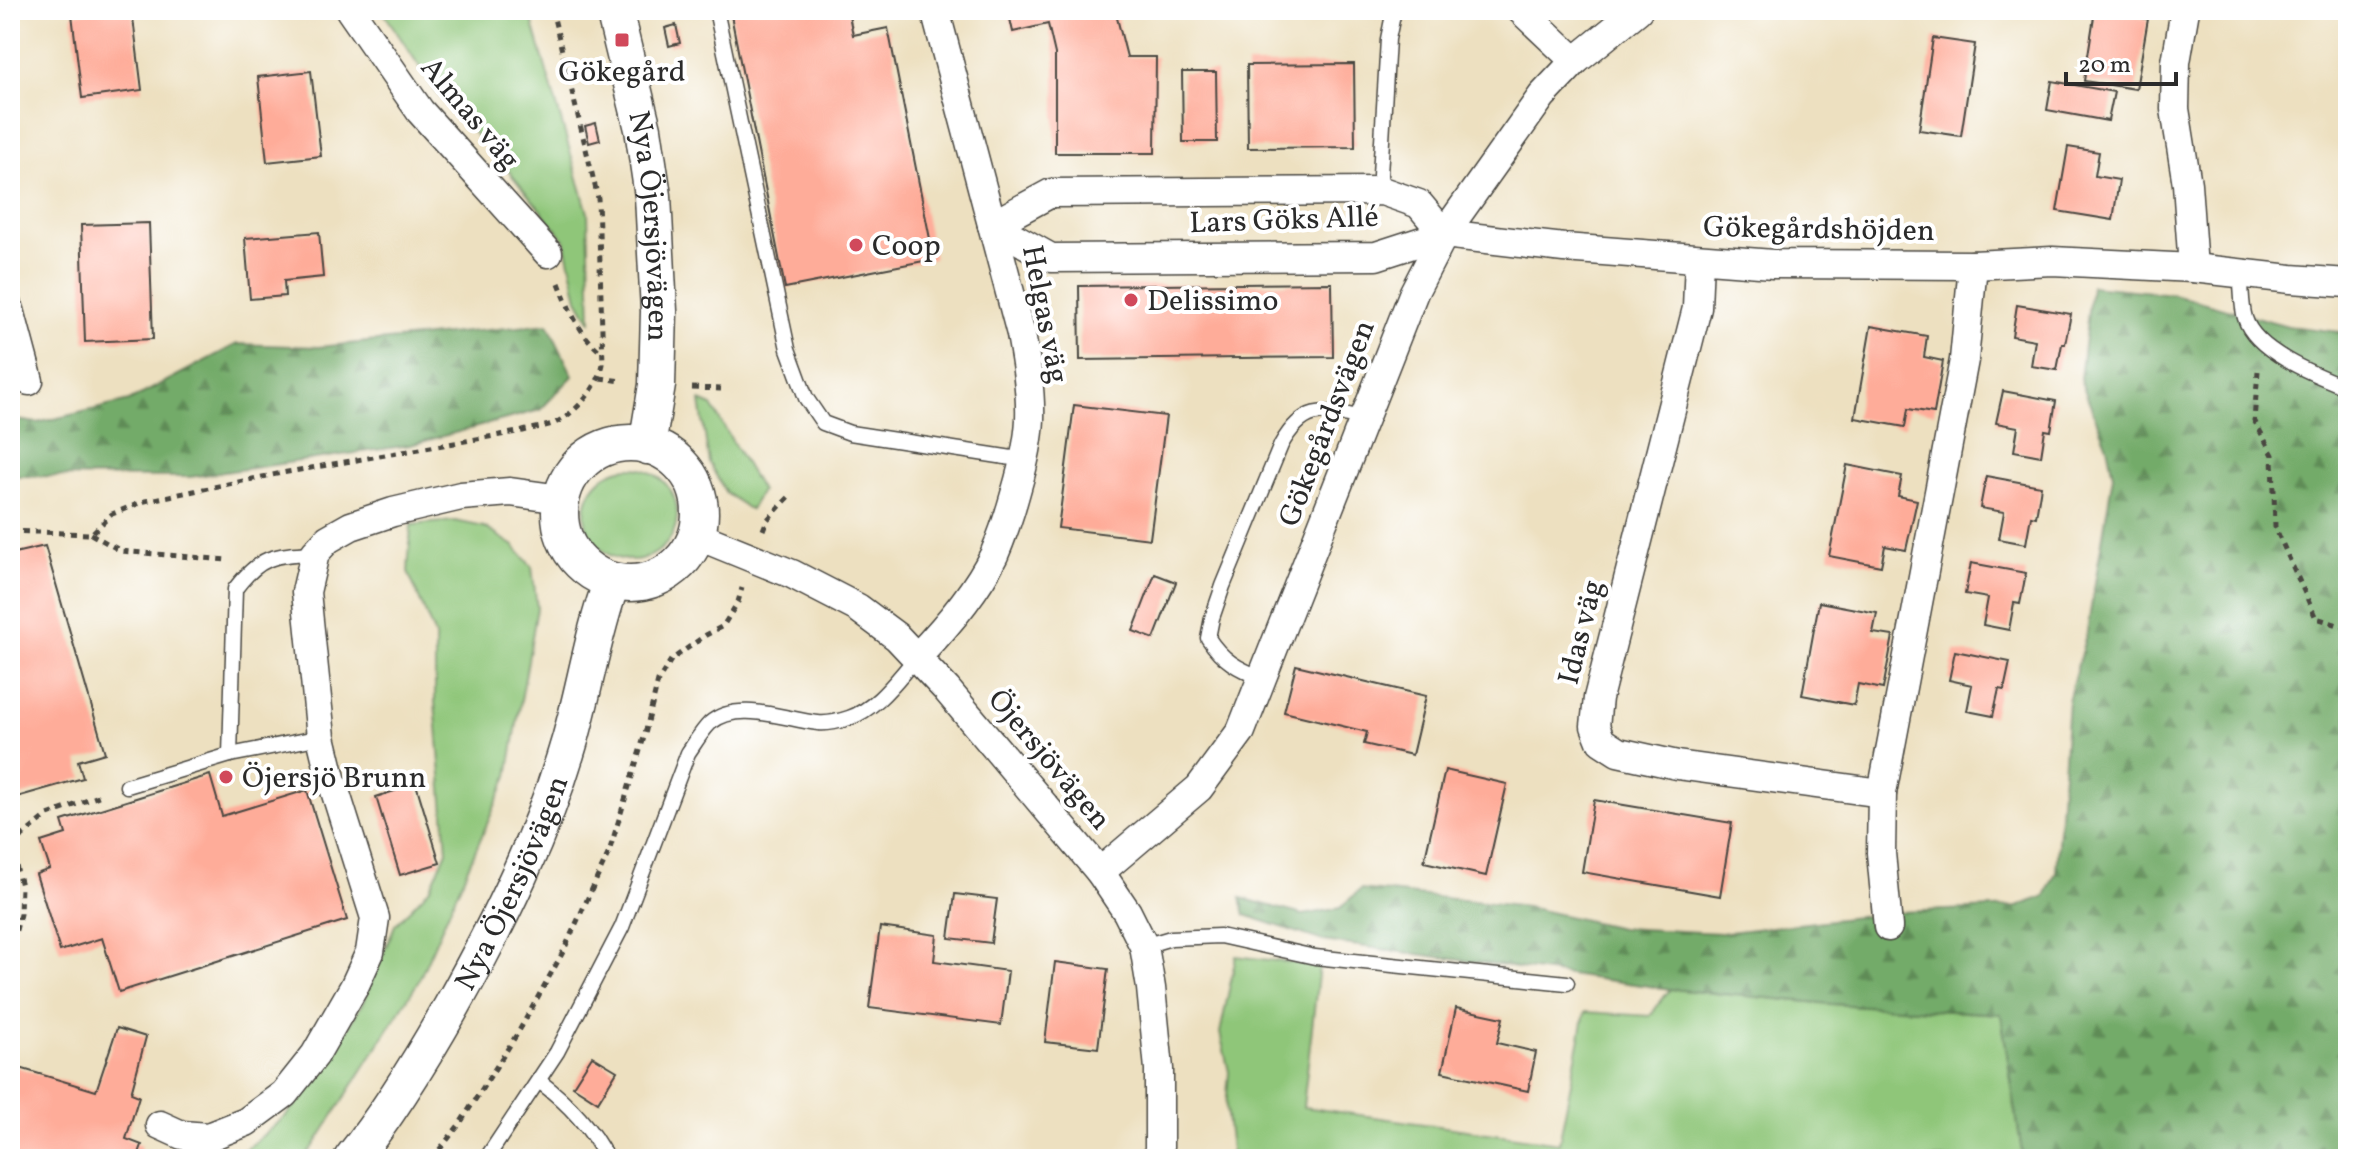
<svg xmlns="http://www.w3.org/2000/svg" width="2358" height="1169" font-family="Vollkorn,serif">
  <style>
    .grass { fill: #8fc679; stroke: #5d7852; stroke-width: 2 }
    .forest { fill: url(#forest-firs); stroke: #4f6b4a; stroke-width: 2 }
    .building { fill: #feac99 }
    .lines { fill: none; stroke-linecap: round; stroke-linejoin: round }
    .service-casing { stroke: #484641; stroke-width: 17 }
    .minor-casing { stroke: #484641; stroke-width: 31 }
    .tertiary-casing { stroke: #484641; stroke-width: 39 }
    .path { stroke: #484641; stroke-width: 5; stroke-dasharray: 6 6; stroke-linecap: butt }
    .service { stroke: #fff; stroke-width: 14 }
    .minor { stroke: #fff; stroke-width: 28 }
    .tertiary { stroke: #fff; stroke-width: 36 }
    .poi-dot { fill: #d1495b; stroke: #fff; stroke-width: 3 }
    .labels { text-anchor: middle; stroke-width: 8; stroke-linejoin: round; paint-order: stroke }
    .poi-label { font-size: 30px; fill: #2b2b2b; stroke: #fff; text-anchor: start }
    .street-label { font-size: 30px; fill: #2b2b2b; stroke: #fff }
  </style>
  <defs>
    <pattern id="forest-firs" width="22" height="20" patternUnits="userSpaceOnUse" patternTransform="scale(2)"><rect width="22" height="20" fill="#73ab69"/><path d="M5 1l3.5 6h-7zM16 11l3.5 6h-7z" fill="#5f8b57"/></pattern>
  </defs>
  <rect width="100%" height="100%" fill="#fff"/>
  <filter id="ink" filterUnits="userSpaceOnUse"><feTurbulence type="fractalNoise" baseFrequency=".0125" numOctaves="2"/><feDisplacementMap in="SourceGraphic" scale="16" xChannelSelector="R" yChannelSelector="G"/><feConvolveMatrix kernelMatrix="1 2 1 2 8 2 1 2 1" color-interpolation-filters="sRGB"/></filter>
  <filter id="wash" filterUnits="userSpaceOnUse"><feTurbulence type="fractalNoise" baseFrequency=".006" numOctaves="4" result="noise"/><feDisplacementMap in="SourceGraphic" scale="32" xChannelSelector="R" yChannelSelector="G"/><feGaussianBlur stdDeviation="1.8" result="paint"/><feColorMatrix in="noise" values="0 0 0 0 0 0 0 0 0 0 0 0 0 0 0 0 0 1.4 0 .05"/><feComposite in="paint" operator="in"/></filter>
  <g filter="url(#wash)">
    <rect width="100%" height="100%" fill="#ede0c0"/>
    <!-- grass -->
    <g class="grass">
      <path d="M382,10H529L588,213L591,322L578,299L565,240L501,162L439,96Z"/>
      <path d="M700,401L712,406L761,491L750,510L726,493L709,463Z"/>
      <circle cx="631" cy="514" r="46"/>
      <path d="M455,521L484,527L514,546L532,567L537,608L508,776L418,982L314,1146L303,1159H225L239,1155L287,1115L330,1060L364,1000L395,925L431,887L447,851L435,702V636L408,572L411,525Z"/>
      <path d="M1236,956L1319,966L1303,1107L1559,1143L1585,1012L1650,1016L1670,989L1831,1004L2001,1014L2023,1159H1232L1226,1107L1229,1072L1220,1033Z"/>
    </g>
    <!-- forest -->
    <g class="forest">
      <path d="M2091,286L2173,294L2288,326L2348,333V1159H2023L2001,1014L1831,1004L1670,989L1323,941L1245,915L1241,898L1303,915L1340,908L1361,889L1527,907L1620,928L1721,933L1900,912L2018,907L2045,896L2056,872L2068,701L2087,631L2113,475L2107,446L2080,379Z"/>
      <path d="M548,324L573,376L540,410L410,445L190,477L10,476V419L37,423L129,401L237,344L318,347Z"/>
    </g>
    <g id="blocks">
      <!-- building -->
      <g class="building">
        <path d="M103,10H132L142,90L82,98L72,14Z"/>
        <path d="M730,10H848L853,35L888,28L934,259L785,288Z"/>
        <path d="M1008,10H1115L1127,57H1156L1155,153H1055V54L1048,24L1013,32Z"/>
        <path d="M2095,10L2148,19L2136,89L2084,81Z"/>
        <path d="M676,25L680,43L669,46L665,28Z"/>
        <path d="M1933,38L1975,44L1961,136L1919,130Z"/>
        <path d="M1354,64L1355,147L1248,148L1247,65Z"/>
        <path d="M311,71L321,156L267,162L258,77Z"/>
        <path d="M1182,72H1216L1217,142H1183Z"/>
        <path d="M2052,81L2114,92L2108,121L2047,110Z"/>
        <path d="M596,123L600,140L589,143L585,126Z"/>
        <path d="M2068,147L2099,152L2095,176L2119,180L2113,220L2057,211Z"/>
        <path d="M149,223L153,339L85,342L81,225Z"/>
        <path d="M319,232L323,277L284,281L285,296L250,299L245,238Z"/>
        <path d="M1332,283L1333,357L1080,360L1079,286Z"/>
        <path d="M2017,305L2071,314L2065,344H2062L2057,370L2031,366L2035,340L2012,336Z"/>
        <path d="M1871,326L1927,336L1924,357L1943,361L1934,413L1908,409L1905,427L1855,418Z"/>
        <path d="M2003,391L2056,401L2051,431L2045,430L2041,456L2014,451L2018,427L1996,423Z"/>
        <path d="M1074,405L1166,416L1150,539L1058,528Z"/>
        <path d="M1847,465L1902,476L1898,496L1917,500L1906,550L1885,546L1881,566L1829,556Z"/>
        <path d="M1986,476L2041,486L2036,517L2031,516L2026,544L1999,539L2004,512L1980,508Z"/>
        <path d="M45,546L105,753L78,761L83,778L10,799V554Z"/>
        <path d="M1971,563L2026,573L2020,604L2014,603L2009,630L1983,625L1988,598L1965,594Z"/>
        <path d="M1155,574L1176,582L1154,639L1133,631Z"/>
        <path d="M1819,602L1877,613L1873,633L1893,636L1883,689L1858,684L1854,705L1802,695Z"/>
        <path d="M1955,651L2010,662L2004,690L1999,689L1993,716L1967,711L1972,685L1949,680Z"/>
        <path d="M1296,665L1426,696L1412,755L1364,744L1367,732L1284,712Z"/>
        <path d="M1445,770L1507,784L1486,876L1424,862Z"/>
        <path d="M210,775L222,816L307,790L347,920L119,992L102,938L60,951L36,874L50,869L41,842L66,834L62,821Z"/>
        <path d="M416,784L440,863L400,875L376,797Z"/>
        <path d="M1594,800L1732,823L1720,896L1582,872Z"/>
        <path d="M955,894L997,899L991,943L949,938Z"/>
        <path d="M880,927L937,935L934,961L1008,971L1001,1025L869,1008Z"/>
        <path d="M1055,962L1108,969L1098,1048L1045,1042Z"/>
        <path d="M1456,1008L1503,1018L1497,1043L1536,1052L1528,1091L1442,1072Z"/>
        <path d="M117,1028L146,1037L131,1093L139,1096L126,1139L142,1145L137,1159H12L10,1154V1065L96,1091Z"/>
        <path d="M592,1056L617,1071L598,1102L573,1086Z"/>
      </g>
    </g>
  </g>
  <g filter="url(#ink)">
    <use href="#blocks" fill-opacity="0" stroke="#484641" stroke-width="2"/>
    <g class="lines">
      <!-- service casing -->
      <g class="service-casing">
        <g id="service">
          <path d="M716,10L788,349L806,398L823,423L850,433L1025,460"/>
          <path d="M1382,191L1380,175L1388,39L1394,10"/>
          <path d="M2240,274C2242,288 2241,305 2245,318C2255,352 2318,376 2348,388"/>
          <path d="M1262,678C1238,669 1222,660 1208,638L1212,618L1223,586L1281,445C1304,404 1323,410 1364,418"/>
          <path d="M230,755L235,589C261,555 274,555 315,553"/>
          <path d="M127,786L230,755L321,737"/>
          <path d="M1144,946L1171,938L1220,936L1315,957L1567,983"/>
          <path d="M539,1081C567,1102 591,1127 607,1159"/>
          <path d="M486,1159L557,1052L622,927L688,753C695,743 701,732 710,723C738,699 786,720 818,723C827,724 840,721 849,718C878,708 897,679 917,657"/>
        </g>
      </g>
      <!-- minor casing -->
      <g class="minor-casing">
        <g id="minor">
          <path d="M350,10L420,111L548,253"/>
          <path d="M1521,10L1575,61"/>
          <path d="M2185,10L2176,62L2175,109L2187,184L2193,268"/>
          <path d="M992,225L1051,258L1376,256L1444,234L1564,248L1773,264L1973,265L2052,261L2193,268L2291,279L2348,283"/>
          <path d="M992,225L1051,193L1382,191L1419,204L1444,234"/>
          <path d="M1699,259L1697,308L1598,698L1595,726L1601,741L1618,752L1677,765L1882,793L1964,360L1973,265"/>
          <path d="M10,310L29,381"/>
          <path d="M696,535L792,574L858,608L897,637L947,690L1100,872L1127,912L1144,946L1151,988L1159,1069V1159"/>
          <path d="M917,657C946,627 976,592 994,555C1003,534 1010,513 1016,491C1023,467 1029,444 1030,419C1031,391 1026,362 1021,334L935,10"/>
          <path d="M1882,793L1881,853L1888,927"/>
          <path d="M1100,872L1199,788L1241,731L1414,292L1444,234L1542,96L1575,61L1638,10"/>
          <path d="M160,1125L182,1135L208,1137L246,1122L284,1094L315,1055L354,987L370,952L375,918L331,778L321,737L306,592L315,553L328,539L351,526L393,512L461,496L510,492L561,499"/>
        </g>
      </g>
      <!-- tertiary casing -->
      <g class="tertiary-casing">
        <g id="tertiary">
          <path id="s1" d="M614,10L643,129L653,196L659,311L657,385L647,446"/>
          <circle cx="630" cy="513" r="70"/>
          <path id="s2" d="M352,1159C390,1112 422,1059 452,1006C499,922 543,833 570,740C585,687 593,633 612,581"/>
        </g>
      </g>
      <!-- path -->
      <g class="path">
        <path d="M559,283C569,309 579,334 601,352"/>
        <path d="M2258,371L2254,420L2273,455L2275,527L2316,618L2348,628"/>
        <path d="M600,378L622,381"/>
        <path d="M692,388L721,389"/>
        <path d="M763,530L767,520L789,497"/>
        <path d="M10,531L91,534L112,514L145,501L282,473L523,431C533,428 545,427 555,423C577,412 598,388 603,364L598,198L552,10"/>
        <path d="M91,534L121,551L227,560"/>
        <path d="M10,954L20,914L21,886L13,854L22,836L48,815L104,794"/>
        <path d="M432,1159L459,1125L519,1031L563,952L609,852L645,734L658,681L671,660L706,635L723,626L738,602L742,588"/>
      </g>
      <!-- service -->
      <use href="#service" class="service"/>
      <!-- minor -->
      <use href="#minor" class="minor"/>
      <!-- tertiary -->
      <use href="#tertiary" class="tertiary"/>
    </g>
  </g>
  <!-- markers -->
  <g class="poi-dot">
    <rect x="614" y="32" width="16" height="16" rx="4"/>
    <circle cx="856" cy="245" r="8"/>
    <circle cx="1131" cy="300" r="8"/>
    <circle cx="226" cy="777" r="8"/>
  </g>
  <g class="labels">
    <!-- poi labels -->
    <g class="poi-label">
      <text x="622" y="81" text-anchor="middle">Gökegård</text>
      <text x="872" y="255">Coop</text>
      <text x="1147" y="310">Delissimo</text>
      <text x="242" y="787">Öjersjö Brunn</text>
    </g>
    <!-- street labels -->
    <g class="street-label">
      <text transform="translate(471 113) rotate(50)" y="10">Almas väg</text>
      <text transform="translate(1284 219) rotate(-2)" y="10">Lars Göks Allé</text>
      <text dy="10" stroke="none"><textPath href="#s1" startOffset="220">Nya Öjersjövägen</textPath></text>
      <text transform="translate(1819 228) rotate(1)" y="10">Gökegårdshöjden</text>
      <text transform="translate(1046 314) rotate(79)" y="10">Helgas väg</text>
      <text transform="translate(1326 423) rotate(-69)" y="10">Gökegårdsvägen</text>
      <text transform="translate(1580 632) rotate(-76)" y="10">Idas väg</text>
      <text transform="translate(1050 759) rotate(50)" y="10">Öjersjövägen</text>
      <text dy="10" stroke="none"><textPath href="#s2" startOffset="320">Nya Öjersjövägen</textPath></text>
    </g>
  </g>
  <!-- margin -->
  <rect width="2358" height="1169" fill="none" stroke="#fff" stroke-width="40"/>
  <!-- scale -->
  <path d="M2066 72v12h110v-12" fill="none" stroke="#2b2b2b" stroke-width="4"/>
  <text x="2078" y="72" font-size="24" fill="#2b2b2b" stroke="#ffffff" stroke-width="6" paint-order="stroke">20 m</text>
</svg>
